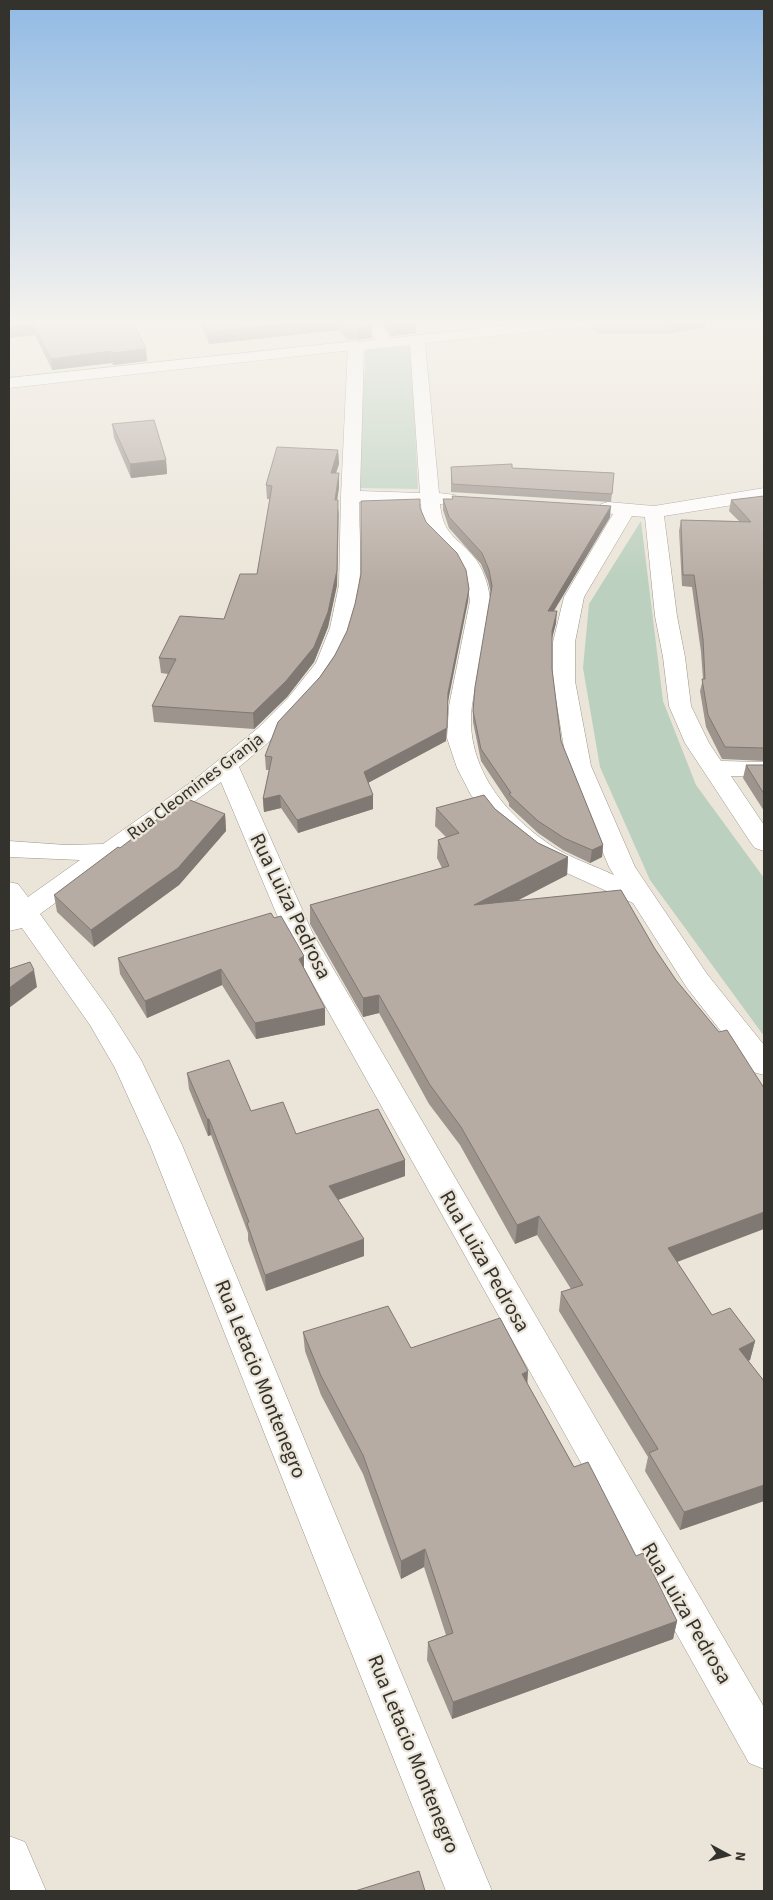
<svg xmlns="http://www.w3.org/2000/svg" width="773" height="1900" font-family="'Source Sans 3',sans-serif">
  <style>
    .green { fill: #bbd0bf }
    .lines { fill: none; stroke-linecap: round; stroke-linejoin: round }
    .street-casing { stroke: #9c968b; stroke-width: 1 }
    .secondary-casing { stroke: #9c968b; stroke-width: 1 }
    .street { fill: #fff; fill-rule: evenodd }
    .secondary { fill: #fff; fill-rule: evenodd }
    .wall { fill: #9d948d }
    .shaded-wall { fill: #807873 }
    .building { fill: #b7aca4; stroke: #807873 }
    .labels { text-anchor: middle; stroke-width: 4.5; stroke-linejoin: round; paint-order: stroke }
    .street-label { font-size: 18px; fill: #34322d; stroke: #ebe5d9 }
    .near-street-label { font-size: 21px; fill: #34322d; stroke: #ebe5d9 }
  </style>
  <rect width="100%" height="100%" fill="#ebe5d9"/>
  <!-- green -->
  <g class="green">
    <path d="M411,345L418,489L358,488L366,348Z"/>
    <path d="M641,521L663,701L696,785L764,878V1036L650,880L600,767L583,668L589,604Z"/>
  </g>
  <g class="lines">
    <!-- street casing -->
    <g class="street-casing">
      <path id="street" d="M562,319H614L612,322L607,324L425,343L439,493L455,495L457,499L455,503L440,504C443,535 455,535 473,556C483,567 488,584 490,598C491,607 487,619 486,628C481,651 477,675 473,699C461,763 504,815 555,848C573,859 595,866 614,875L609,867L567,766L553,681V642L564,597L613,514L601,512L599,508L601,504L608,502L654,506L764,488V500L664,516L677,616L685,657L691,706L709,743L721,761L764,762V776H731L764,825V851L755,848L751,843L685,743L669,706L663,657L655,616L645,517L632,516L584,597L575,642V681L591,766L635,867L707,974L764,1045V1075L753,1072L687,988L633,903L538,860L495,825L471,795L457,768L447,738L449,706L470,601L467,582L458,564L428,533L422,519L421,504L359,502C359,529 362,558 359,586C350,671 301,716 239,767L313,934L764,1707V1769L749,1763L285,934L221,782L40,914L110,1011L141,1060L182,1145L492,1891H446L150,1145L115,1068L90,1025L22,928L9,931V882L18,884L28,897L80,860L9,857V841L66,845L103,844L194,780L258,728L288,698L316,663L330,628L339,585L341,496L348,346L350,343ZM410,345L420,493L360,491L364,350Z"/>
    </g>
    <!-- secondary casing -->
    <g class="secondary-casing">
      <g id="secondary">
        <path d="M362,319H377L393,342L391,345H379Z"/>
        <path d="M356,341L362,343L364,346L362,349L9,388V378Z"/>
        <path d="M9,1836L25,1842L46,1891H9Z"/>
      </g>
    </g>
    <!-- street -->
    <use href="#street" class="street"/>
    <!-- secondary -->
    <use href="#secondary" class="secondary"/>
  </g>
  <!-- wall -->
  <g class="wall">
    <path d="M9,319H153L133,321L147,361L113,365L112,363L52,370L35,335Z"/>
    <path d="M199,319H367L372,338L347,340L339,330L209,344Z"/>
    <path d="M379,319H414L416,322V333L391,336Z"/>
    <path d="M592,319H706L705,327L667,334H598L591,328Z"/>
    <path d="M112,424L166,460L167,474L131,478L114,438Z"/>
    <path d="M338,450L339,464L336,473L339,487L337,500L339,514L337,585L328,627L314,662L287,697L254,729L154,722L152,706L168,674L161,673L159,658L224,619L257,574L270,499H267L266,485Z"/>
    <path d="M451,467L512,468L614,473L611,502L451,492Z"/>
    <path d="M764,496V761L722,759L706,727L700,691L703,679L701,652L692,587L682,586L679,531L681,520L739,521L729,511L731,500Z"/>
    <path d="M443,499L610,517L554,611L556,623L552,638V669L561,741L603,845L602,857L590,863L563,850L538,833L509,806V803L481,761L473,722V711L491,594L488,581L481,564L449,528L443,510Z"/>
    <path d="M420,508L426,522L469,589L468,601L447,706L446,741L368,783L373,795V809L298,833L281,808L264,812L263,799L269,770H266L265,756L335,655Z"/>
    <path d="M746,765H764V811L743,778Z"/>
    <path d="M436,808L495,809L538,843L568,857L567,875L517,901L677,1262L712,1315L755,1341L750,1360L748,1361L764,1381V1501L680,1530L645,1471L648,1457L559,1311L561,1292L571,1289L537,1235L515,1244L460,1145L429,1104L379,1013L363,1017L310,924V905L442,868L437,858L438,840L446,837L435,826Z"/>
    <path d="M225,814L226,831L179,885L94,947L57,912L54,895L120,848Z"/>
    <path d="M274,918L304,956V969L325,1025L256,1039L222,985L147,1018L120,974L118,958Z"/>
    <path d="M187,1073L251,1111L296,1134L405,1160V1176L338,1200L364,1256L266,1291L248,1240V1233L211,1135L208,1136L189,1089Z"/>
    <path d="M303,1332L411,1348L527,1383L574,1467L636,1556L677,1621L673,1639L452,1719L427,1660L428,1642L446,1635L424,1567L401,1579L363,1474L321,1395L305,1351Z"/>
  </g>
  <!-- shaded-wall -->
  <g class="shaded-wall">
    <path d="M128,319H153L129,322Z"/>
    <path d="M334,319H339V330L209,344L208,332Z"/>
    <path d="M512,319H544L511,323Z"/>
    <path d="M688,319H706L705,327L667,334L668,322Z"/>
    <path d="M416,322V333L391,336V325Z"/>
    <path d="M33,324L35,335L9,338V326Z"/>
    <path d="M372,327V338L358,340V328Z"/>
    <path d="M146,349L147,361L113,365L112,353Z"/>
    <path d="M111,351L112,363L52,370L51,359Z"/>
    <path d="M338,450L339,464L331,487V473Z"/>
    <path d="M166,460L167,474L131,478L130,464Z"/>
    <path d="M339,473V487L335,514V500Z"/>
    <path d="M338,500L337,585L328,627L314,662L287,697L254,729L253,713Z"/>
    <path d="M611,506L610,517L547,622L548,611Z"/>
    <path d="M469,589L468,601L447,706L448,693Z"/>
    <path d="M557,611L556,623L551,642L552,631Z"/>
    <path d="M447,728L446,741L364,785V772Z"/>
    <path d="M280,795L281,808L264,812L263,799Z"/>
    <path d="M373,795V809L298,833L297,820Z"/>
    <path d="M225,814L226,831L179,885L94,947L91,930Z"/>
    <path d="M603,845L602,857L590,863L592,850Z"/>
    <path d="M568,857L567,875L473,923L474,905Z"/>
    <path d="M304,956V972L299,959Z"/>
    <path d="M221,969L222,985L147,1018L145,1001Z"/>
    <path d="M34,970L37,987L9,1008V988Z"/>
    <path d="M379,995V1013L363,1017V998Z"/>
    <path d="M325,1008V1025L256,1039L255,1023Z"/>
    <path d="M207,1119H209L211,1135L208,1136Z"/>
    <path d="M405,1160V1176L329,1203V1186Z"/>
    <path d="M764,1212V1229L664,1267L668,1248Z"/>
    <path d="M539,1216L537,1235L515,1244L517,1225Z"/>
    <path d="M364,1239V1256L266,1291L265,1275Z"/>
    <path d="M755,1341L750,1360L734,1367L739,1349Z"/>
    <path d="M528,1371L527,1390L522,1374Z"/>
    <path d="M764,1485V1501L680,1530L684,1512Z"/>
    <path d="M425,1549L424,1567L401,1579V1561Z"/>
    <path d="M677,1621L673,1639L452,1719L453,1702Z"/>
  </g>
  <!-- building -->
  <g class="building">
    <path d="M9,319H132L146,349L112,353L111,351L51,359L33,324L9,326Z"/>
    <path d="M203,319H334L208,332Z"/>
    <path d="M339,319H367L372,327L347,329Z"/>
    <path d="M387,319H414L416,322L391,325Z"/>
    <path d="M595,319H688L668,322L599,323Z"/>
    <path d="M154,420L166,460L130,464L112,424Z"/>
    <path d="M277,447L338,450L331,473H339L335,500H338L337,570L328,612L314,647L286,681L253,713L152,706L176,659L159,658L180,616L224,619L240,574H257L272,486L266,485Z"/>
    <path d="M512,464V468L614,473L612,494L452,484L451,467Z"/>
    <path d="M452,496L611,506L548,611H557L552,631V669L561,741L603,845L592,850L564,838L538,821L509,794L511,793L481,749L473,711L475,687L492,586L489,570L482,553L449,517L443,499H453Z"/>
    <path d="M764,496V748L725,747L708,715L702,679H705L703,639L694,575H683L681,520L751,522L731,500Z"/>
    <path d="M420,499V508L426,522L457,553L466,570L469,589L448,693L447,728L364,772L373,795L297,820L280,795L263,799L272,757L265,756L278,722L320,677L335,655L347,631L355,604L361,574V501Z"/>
    <path d="M746,765H764V794Z"/>
    <path d="M484,795L495,809L538,843L568,857L474,905L621,890L655,949L676,980L719,1032L727,1030L764,1088V1212L668,1248L712,1315L730,1308L755,1341L739,1349L764,1381V1485L684,1512L649,1453L658,1449L561,1292L583,1285L539,1216L517,1225L461,1127L430,1085L379,995L363,998L310,905L449,866L438,840L459,833L436,808Z"/>
    <path d="M185,798L225,814L178,868L91,930L54,895L118,847L120,848Z"/>
    <path d="M271,913L274,918L281,916L304,956L299,959L325,1008L255,1023L221,969L145,1001L118,958Z"/>
    <path d="M30,962L34,970L9,988V969Z"/>
    <path d="M229,1060L251,1111L283,1102L296,1134L378,1109L405,1160L329,1186L364,1239L265,1275L247,1223L249,1222L209,1119H207L187,1073Z"/>
    <path d="M388,1306L411,1348L500,1318L528,1371L522,1374L574,1467L588,1462L636,1556L643,1553L677,1621L453,1702L428,1642L453,1633L425,1549L401,1561L363,1455L321,1376L303,1332Z"/>
    <path d="M419,1871L425,1891H355Z"/>
  </g>
  <!-- sky -->
  <linearGradient id="sky" x2="0" y2="1"><stop stop-color="#91bae4"/><stop offset="0.55" stop-color="#f6f3ee"/><stop offset="1" stop-color="#f6f3ee" stop-opacity="0"/></linearGradient>
  <rect width="773" height="585" fill="url(#sky)"/>
  <g class="labels">
    <!-- street labels -->
    <g class="street-label">
      <text transform="translate(195 786) rotate(-37)" y="6">Rua Cleomines Granja</text>
    </g>
    <!-- near-street labels -->
    <g class="near-street-label">
      <text transform="translate(291 906) rotate(64)" y="7">Rua Luiza Pedrosa</text>
      <text transform="translate(485 1261) rotate(60)" y="7">Rua Luiza Pedrosa</text>
      <text transform="translate(261 1379) rotate(68)" y="7">Rua Letacio Montenegro</text>
      <text transform="translate(687 1613) rotate(60)" y="7">Rua Luiza Pedrosa</text>
      <text transform="translate(414 1754) rotate(68)" y="7">Rua Letacio Montenegro</text>
    </g>
  </g>
  <!-- border -->
  <rect width="773" height="1900" fill="none" stroke="#34322d" stroke-width="20"/>
  <!-- north arrow -->
  <g transform="translate(728 1855) rotate(97)" stroke="#ebe5d9" stroke-width="4" paint-order="stroke">
  <path d="M0-4L9 19L0 12L-9 19Z" fill="#34322d"/>
  <text y="-8" font-size="14" font-weight="bold" text-anchor="middle" fill="#34322d">N</text>
  </g>
</svg>
